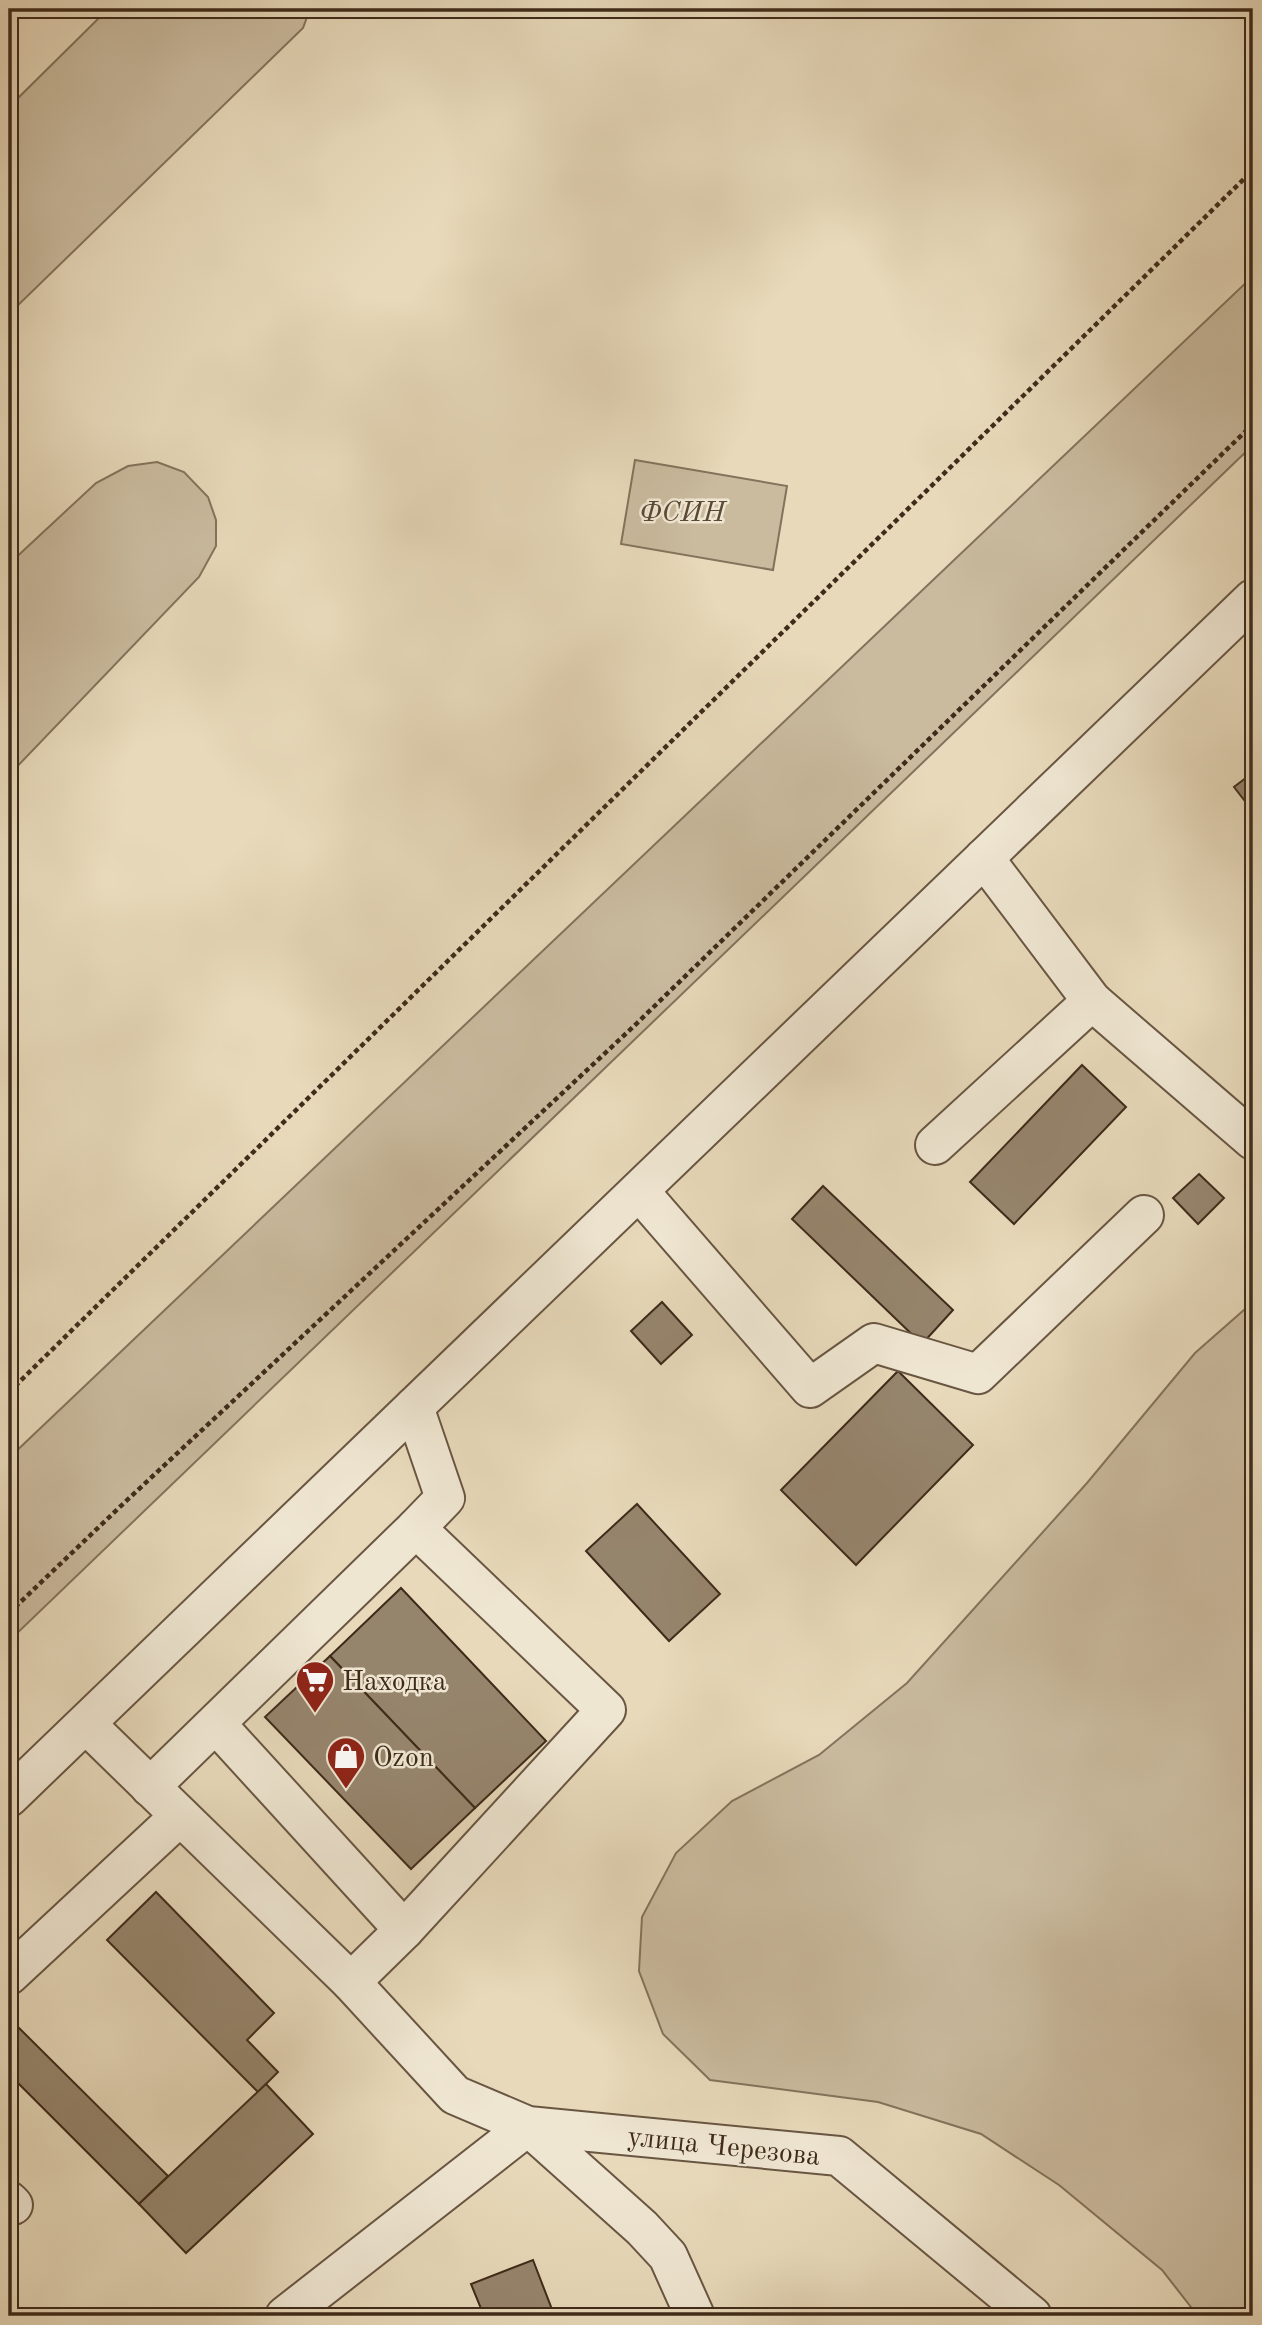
<svg xmlns="http://www.w3.org/2000/svg" width="1262" height="2325" font-family="'Old Standard TT',serif">
  <style>
    .green { fill: #cabb9f; stroke: #84735c; stroke-width: 2 }
    .building { fill: #96856d; stroke: #3f2b1a; stroke-width: 2 }
    .lines { fill: none; stroke-linecap: round; stroke-linejoin: round }
    .minor-casing { stroke: #695642; stroke-width: 42 }
    .path { stroke: #3f2b1a; stroke-width: 4.5; stroke-dasharray: 5 3.5; stroke-linecap: butt }
    .minor { stroke: #efe6d2; stroke-width: 38 }
    .labels { text-anchor: middle; stroke-width: 5; stroke-linejoin: round; paint-order: stroke }
    .park-label { font-size: 28px; font-style: italic; fill: #5b4835; stroke: #efe6d2 }
    .poi-label { font-size: 28px; fill: #3f2b1a; stroke: #efe6d2; text-anchor: start }
    .street-label { font-size: 28px; fill: #3f2b1a; stroke: #efe6d2 }
  </style>
  <rect width="100%" height="100%" fill="#e7d9ba"/>
  <filter id="stains"><feTurbulence type="fractalNoise" baseFrequency=".00286" numOctaves="4"/><feColorMatrix values="0 0 0 0 .2 0 0 0 0 .09 0 0 0 0 .02 0 0 0 .5 -.17"/></filter>
  <radialGradient id="worn" r=".72"><stop offset=".6" stop-color="#630" stop-opacity="0"/><stop offset="1" stop-color="#630" stop-opacity=".3"/></radialGradient>
  <!-- green -->
  <g class="green">
    <path d="M108,9H310L303,28L9,314V107Z"/>
    <path d="M1253,276V445L9,1641V1458Z"/>
    <path d="M635,460L787,486L773,570L621,544Z"/>
    <path d="M157,462L184,472L208,497L216,520V546L199,577L9,775V564L96,483L128,466Z"/>
    <path d="M1253,1302V2316H1198L1162,2270L1059,2185L981,2134L878,2102L710,2080L663,2034L639,1971L642,1917L676,1853L732,1801L819,1755L907,1683L1087,1483L1195,1353Z"/>
  </g>
  <!-- building -->
  <g class="building">
    <path d="M1251,774L1253,778V801L1248,805L1234,787Z"/>
    <path d="M1082,1065L1126,1107L1014,1224L970,1182Z"/>
    <path d="M1199,1174L1224,1198L1198,1224L1173,1198Z"/>
    <path d="M823,1186L953,1310L922,1344L792,1219Z"/>
    <path d="M662,1302L692,1335L661,1364L631,1331Z"/>
    <path d="M898,1371L973,1445L856,1565L781,1490Z"/>
    <path d="M637,1504L720,1594L669,1641L586,1551Z"/>
    <path d="M401,1588L546,1741L475,1808L330,1656Z"/>
    <path d="M330,1656L475,1808L411,1869L265,1717Z"/>
    <path d="M156,1892L274,2013L247,2040L278,2072L258,2092L107,1940Z"/>
    <path d="M12,2021L168,2176L139,2204L9,2074V2025Z"/>
    <path d="M266,2084L313,2134L186,2253L139,2204Z"/>
    <path d="M533,2260L553,2312L541,2316H484L471,2284Z"/>
  </g>
  <g class="lines">
    <!-- minor casing -->
    <g class="minor-casing">
      <g id="minor">
        <path d="M984,858L1092,1001L1253,1140"/>
        <path d="M935,1145L1092,1001"/>
        <path d="M639,1191L810,1388L874,1343L978,1374L1144,1215"/>
        <path d="M414,1407L445,1498L416,1528"/>
        <path d="M86,1724L351,1982"/>
        <path d="M216,1724L404,1930"/>
        <path d="M150,1787L416,1528L606,1710L404,1930L351,1982L455,2095L528,2126L839,2156L1032,2316"/>
        <path d="M9,1797L1253,599"/>
        <path d="M9,1975L180,1816"/>
        <path d="M528,2126L642,2228L668,2256L695,2316"/>
        <path d="M9,2201L13,2205"/>
        <path d="M285,2316L528,2126"/>
      </g>
    </g>
    <!-- path -->
    <g class="path">
      <path d="M9,1392L1253,170"/>
      <path d="M9,1613L124,1503L633,1027L1253,424"/>
    </g>
    <!-- minor -->
    <use href="#minor" class="minor"/>
  </g>
  <!-- icons -->
  <defs>
    <g id="supermarket-pin" transform="scale(2.0125)"><path d="M0 17L-7.5 6A9.5 9.5 0 1 1 7.5 6Z" fill="#8f2418" stroke="#efe6d2"/><path d="M-6-5.5h2.5l.6 2H6L4.5 2H-2.5L-4.4-4H-6ZM-1.5 3.2a1.3 1.3 0 1 0 .1 0ZM3 3.2a1.3 1.3 0 1 0 .1 0Z" fill="#fff"/></g>
    <g id="shop-pin" transform="scale(2.0125)"><path d="M0 17L-7.5 6A9.5 9.5 0 1 1 7.5 6Z" fill="#8f2418" stroke="#efe6d2"/><path d="M-5-2.5h2.3a2.7 3.5 0 0 1 5.4 0H5L5.5 6h-11ZM-1.5-2.5h3a1.5 2.3 0 0 0-3 0Z" fill="#fff"/></g>
  </defs>
  <g fill-rule="evenodd">
    <use href="#supermarket-pin" x="315" y="1680"/>
    <use href="#shop-pin" x="346" y="1756"/>
  </g>
  <g class="labels">
    <!-- park labels -->
    <g class="park-label">
      <text x="682" y="521">ФСИН</text>
    </g>
    <!-- poi labels -->
    <g class="poi-label">
      <text x="342" y="1690">Находка</text>
      <text x="373" y="1766">Ozon</text>
    </g>
    <!-- street labels -->
    <g class="street-label">
      <text transform="translate(724 2145) rotate(6)" y="10">улица Черезова</text>
    </g>
  </g>
  <!-- margin -->
  <rect width="1262" height="2325" fill="none" stroke="#e7d9ba" stroke-width="35"/>
  <rect x="10" y="10" width="1241" height="2304" fill="none" stroke="#3f2b1a" stroke-width="3.5"/>
  <rect x="18" y="18" width="1227" height="2290" fill="none" stroke="#3f2b1a" stroke-width="2"/>
  <rect width="100%" height="100%" filter="url(#stains)"/>
  <rect width="100%" height="100%" fill="url(#worn)"/>
</svg>
